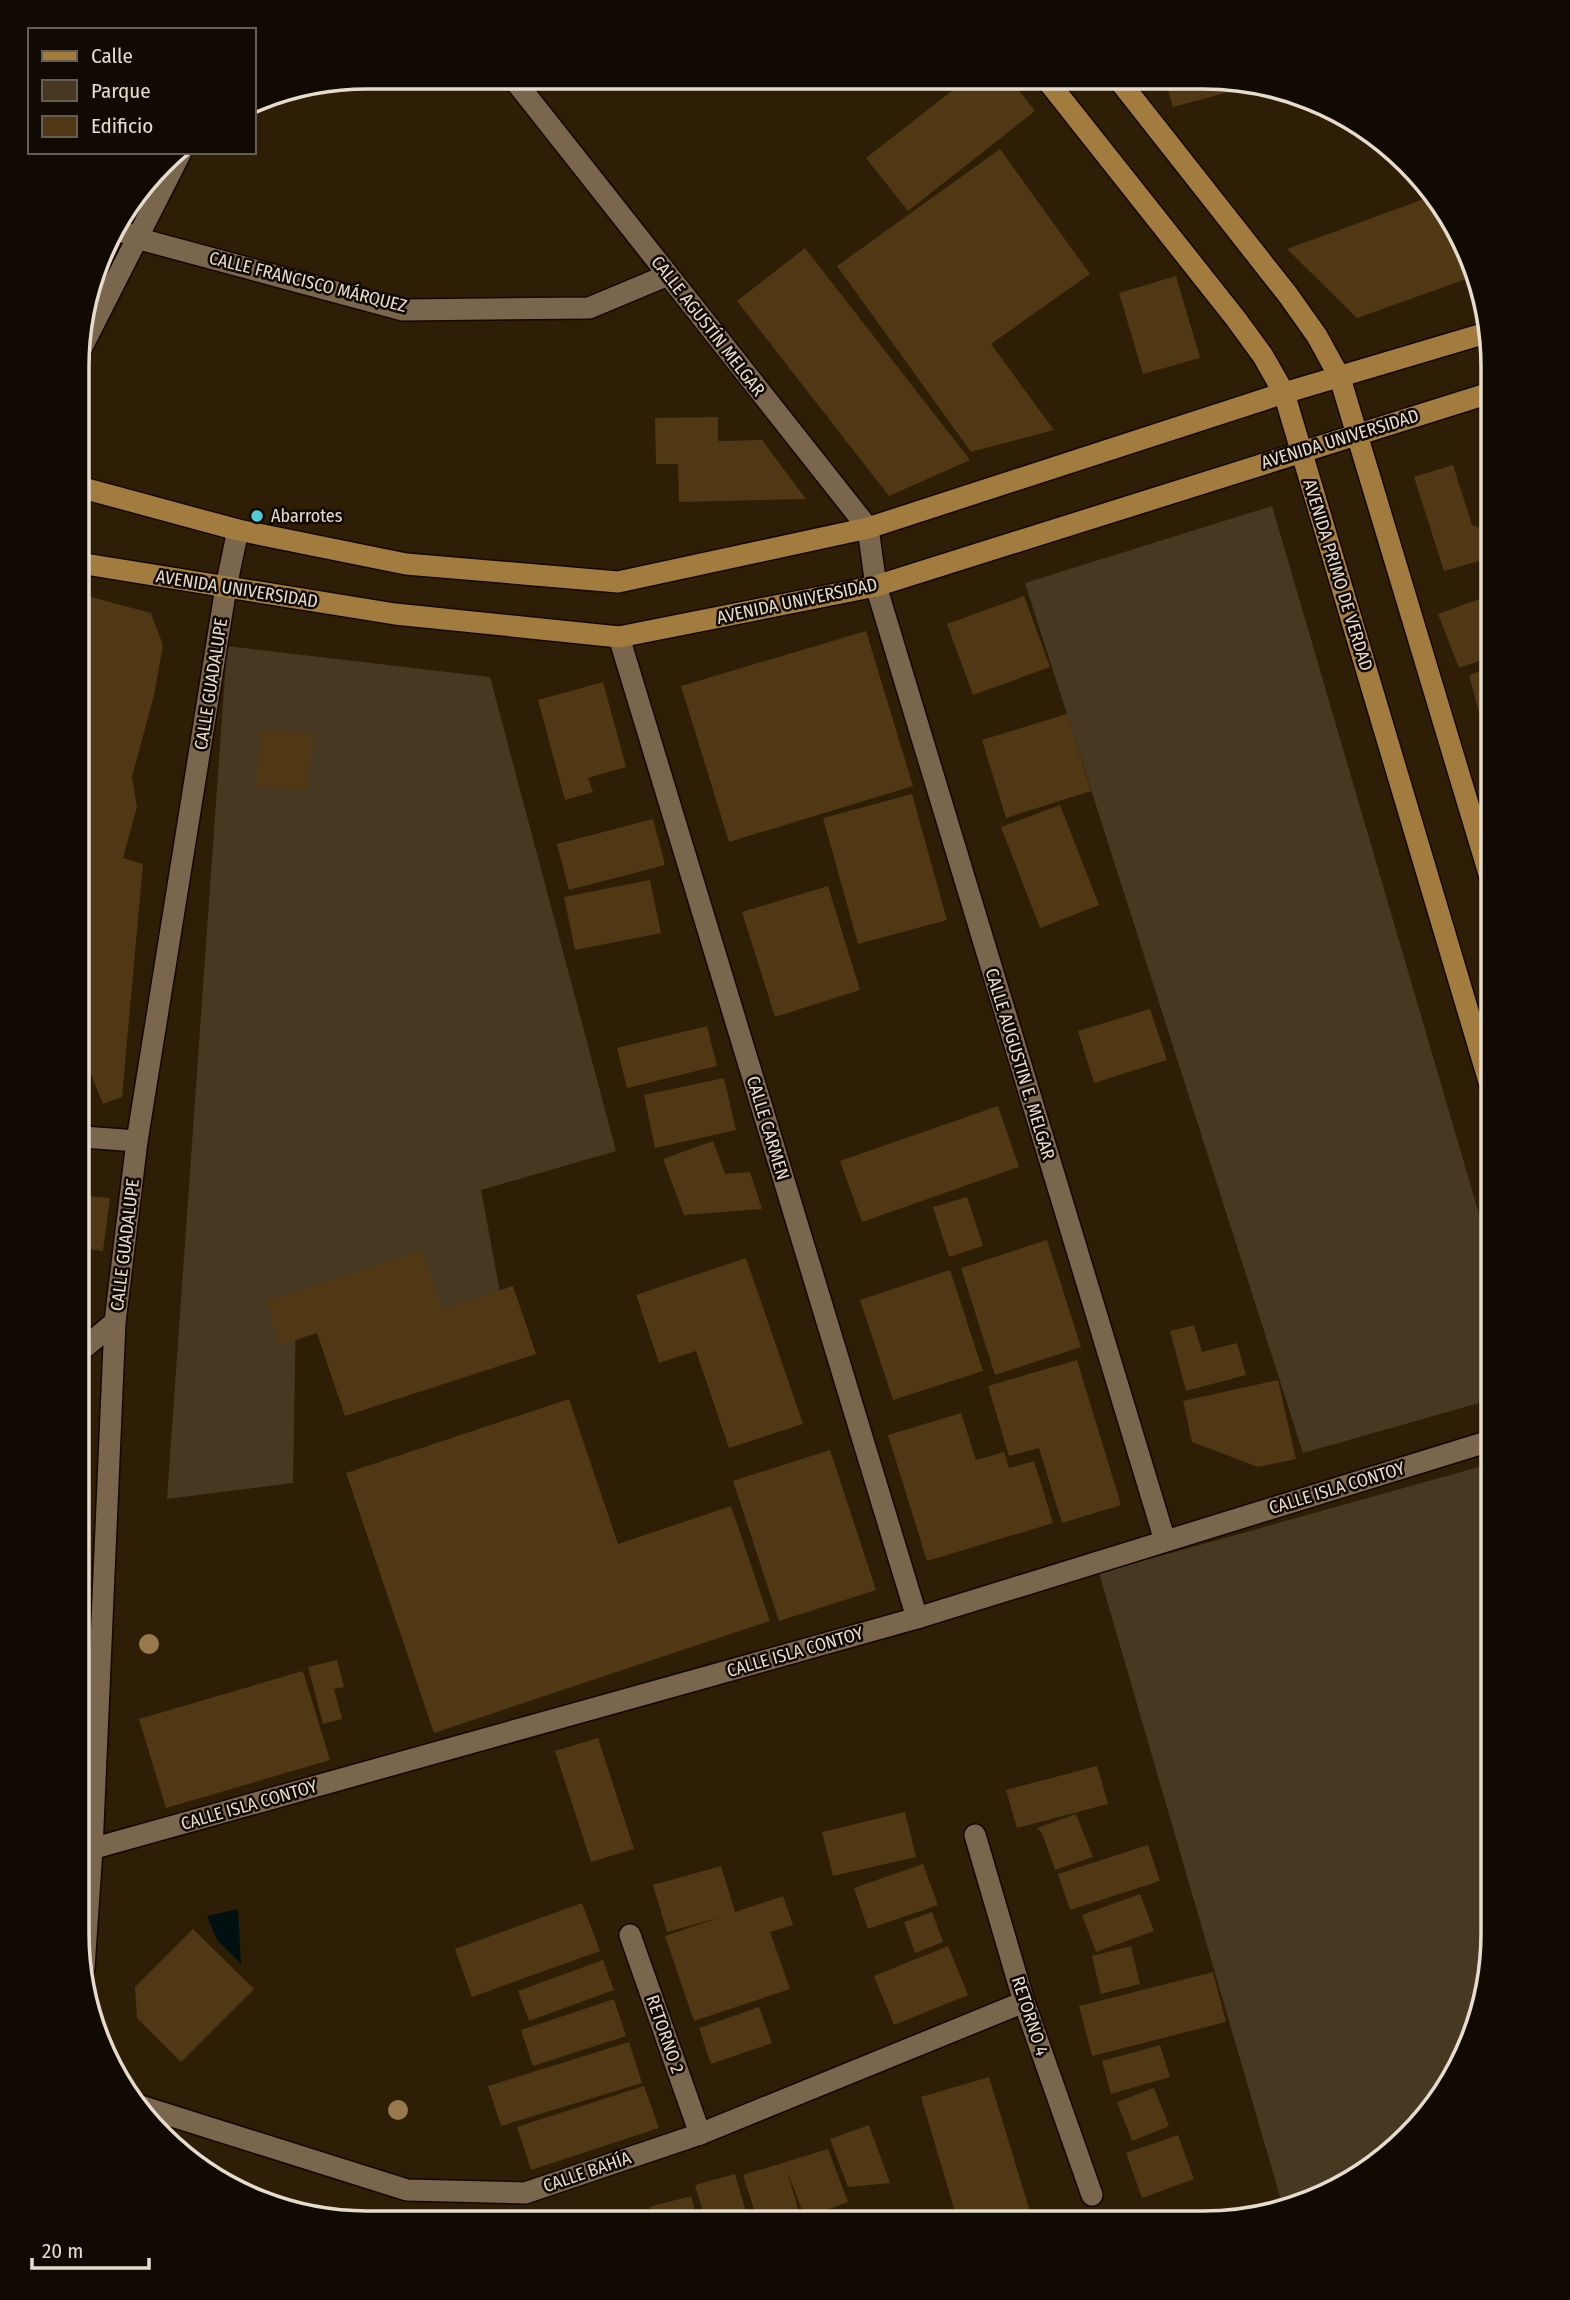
<svg xmlns="http://www.w3.org/2000/svg" width="1570" height="2300" font-family="'Fira Sans Condensed',sans-serif">
  <style>
    .green { fill: #473822 }
    .water { fill: #011011 }
    .building { fill: #4f3813 }
    .lines { fill: none; stroke-linecap: round; stroke-linejoin: round }
    .minor-casing { stroke: #150800; stroke-width: 24 }
    .major-casing { stroke: #150800; stroke-width: 24 }
    .minor { stroke: #79664c; stroke-width: 21 }
    .major { stroke: #a27c3e; stroke-width: 21 }
    .tree { fill: #98794c }
    .poi-dot { fill: #51ccd4; stroke: #110a02; stroke-width: 2.5 }
    .labels { text-anchor: middle; stroke-width: 5; stroke-linejoin: round; paint-order: stroke }
    .street-label { font-size: 18px; fill: #e6dccd; stroke: #110a02 }
    .poi-label { font-size: 18px; fill: #e6dccd; stroke: #110a02; text-anchor: start }
    .rim { fill: none; stroke: #e6dccd; stroke-width: 3.5 }
  </style>
  <rect width="100%" height="100%" fill="#2e1e05"/>
  <!-- green -->
  <g class="green">
    <path d="M1272,506L1493,1262V1399L1303,1453L1025,583Z"/>
    <path d="M227,646L490,677L616,1151L481,1190L505,1319L296,1307L293,1483L167,1499Z"/>
    <path d="M1493,1463L1492,1952L1471,2043L1433,2109L1380,2163L1314,2201L1283,2207L1099,1573Z"/>
  </g>
  <!-- water -->
  <path class="water" d="M238,1909L241,1964L217,1940L207,1916Z"/>
  <!-- building -->
  <g class="building">
    <path d="M967,79H1010L1035,111L908,211L866,158Z"/>
    <path d="M1165,79L1241,80L1258,84L1173,107Z"/>
    <path d="M1000,149L1090,274L991,344L1054,430L971,452L837,266Z"/>
    <path d="M1435,195L1471,256L1475,276L1357,318L1287,249Z"/>
    <path d="M805,248L970,460L889,496L737,301Z"/>
    <path d="M1176,276L1200,358L1143,374L1119,293Z"/>
    <path d="M718,417V441L762,440L806,499L679,502L678,464H656L655,418Z"/>
    <path d="M1453,465L1472,525L1493,532V557L1444,571L1414,477Z"/>
    <path d="M1493,594V656L1459,668L1438,614Z"/>
    <path d="M87,596L151,613L163,645L154,695L132,777L137,807L123,858L143,864L122,1097L103,1104L78,1043L79,624Z"/>
    <path d="M1024,596L1050,667L973,695L947,624Z"/>
    <path d="M866,631L913,786L729,842L681,686Z"/>
    <path d="M1493,667V760L1492,761L1469,675Z"/>
    <path d="M603,682L626,767L588,778L593,792L565,800L538,700Z"/>
    <path d="M1067,714L1091,791L1006,818L982,740Z"/>
    <path d="M261,729L313,734L307,791L256,786Z"/>
    <path d="M912,794L947,920L858,944L823,818Z"/>
    <path d="M1060,805L1099,905L1040,928L1001,827Z"/>
    <path d="M653,819L665,865L569,890L557,844Z"/>
    <path d="M650,880L661,933L575,950L564,897Z"/>
    <path d="M828,886L860,990L775,1017L742,912Z"/>
    <path d="M1150,1009L1167,1060L1094,1083L1078,1031Z"/>
    <path d="M707,1026L717,1066L627,1088L617,1048Z"/>
    <path d="M724,1078L736,1130L655,1148L644,1095Z"/>
    <path d="M998,1106L1019,1167L862,1222L840,1161Z"/>
    <path d="M713,1141L725,1174L750,1172L762,1209L684,1215L663,1159Z"/>
    <path d="M78,1195L110,1198L103,1251L78,1248Z"/>
    <path d="M967,1197L983,1246L949,1257L933,1207Z"/>
    <path d="M1047,1240L1081,1347L995,1375L961,1268Z"/>
    <path d="M422,1250L442,1309L513,1286L536,1354L345,1416L317,1333L280,1345L266,1301Z"/>
    <path d="M746,1258L803,1424L729,1448L696,1351L659,1363L636,1295Z"/>
    <path d="M950,1270L983,1371L893,1400L860,1300Z"/>
    <path d="M1194,1325L1202,1352L1237,1343L1246,1375L1186,1391L1170,1331Z"/>
    <path d="M1077,1360L1121,1505L1062,1523L1039,1448L1009,1456L988,1386Z"/>
    <path d="M1278,1380L1296,1459L1258,1467L1192,1442L1183,1401Z"/>
    <path d="M569,1399L618,1544L731,1506L770,1621L434,1733L346,1473Z"/>
    <path d="M961,1413L976,1460L1004,1452L1009,1468L1034,1461L1053,1523L927,1561L888,1435Z"/>
    <path d="M830,1450L876,1590L779,1621L733,1481Z"/>
    <path d="M337,1660L344,1687L334,1689L342,1719L323,1724L308,1667Z"/>
    <path d="M303,1671L330,1760L166,1808L139,1719Z"/>
    <path d="M598,1738L634,1849L591,1862L555,1751Z"/>
    <path d="M1097,1766L1108,1804L1017,1828L1006,1790Z"/>
    <path d="M905,1812L916,1857L833,1876L822,1832Z"/>
    <path d="M1076,1814L1093,1857L1055,1870L1042,1833L1037,1828Z"/>
    <path d="M1148,1845L1160,1881L1070,1910L1058,1874Z"/>
    <path d="M923,1864L938,1905L868,1929L854,1888Z"/>
    <path d="M721,1866L735,1912L783,1896L793,1925L770,1932L790,1989L694,2021L665,1936L718,1918L667,1932L653,1885Z"/>
    <path d="M1140,1894L1154,1931L1096,1952L1082,1915Z"/>
    <path d="M582,1903L600,1951L472,1997L455,1949Z"/>
    <path d="M932,1912L943,1942L915,1953L904,1922Z"/>
    <path d="M193,1929L254,1989L181,2062L137,2018L135,1987Z"/>
    <path d="M948,1946L968,1995L894,2025L874,1976Z"/>
    <path d="M1131,1946L1140,1984L1101,1994L1092,1956Z"/>
    <path d="M603,1960L614,1990L529,2021L518,1991Z"/>
    <path d="M1213,1972L1226,2022L1092,2056L1079,2006Z"/>
    <path d="M614,1999L626,2036L533,2066L521,2030Z"/>
    <path d="M759,2007L772,2043L711,2064L699,2028Z"/>
    <path d="M629,2042L642,2083L501,2126L488,2086Z"/>
    <path d="M1160,2045L1170,2077L1111,2094L1102,2061Z"/>
    <path d="M989,2077L1032,2218L1019,2222H958L921,2097Z"/>
    <path d="M644,2086L659,2128L531,2170L517,2127Z"/>
    <path d="M1154,2088L1169,2126L1132,2141L1117,2102Z"/>
    <path d="M869,2125L890,2183L848,2187L830,2139Z"/>
    <path d="M1178,2135L1194,2179L1142,2198L1126,2153Z"/>
    <path d="M828,2149L848,2202L805,2218L787,2171L802,2222H758L743,2175Z"/>
    <path d="M735,2174L749,2222H706L695,2185Z"/>
    <path d="M691,2196L698,2222L653,2221L649,2207Z"/>
    <path d="M648,2213L650,2221H620V2220Z"/>
  </g>
  <g class="lines">
    <!-- minor casing -->
    <g class="minor-casing">
      <g id="minor">
        <path d="M512,77L868,528L876,586L1165,1541"/>
        <path d="M114,227L136,238L403,310L589,308L668,275"/>
        <path d="M80,351L181,152"/>
        <path d="M619,637L917,1618"/>
        <path d="M78,1133L83,1137L137,1141"/>
        <path d="M78,1353L115,1322"/>
        <path d="M975,1835L1024,2002L1092,2195"/>
        <path d="M77,1853L917,1618L1493,1440"/>
        <path d="M630,1935L700,2134"/>
        <path d="M84,1968L92,1849L115,1322L137,1141L226,587L238,530"/>
        <path d="M134,2104L407,2190L525,2193L700,2134L1024,2002"/>
      </g>
    </g>
    <!-- major casing -->
    <g class="major-casing">
      <g id="major">
        <path d="M1046,79L1236,319L1263,356L1284,393L1493,1095"/>
        <path d="M1118,79L1288,295L1317,336L1340,378L1493,887"/>
        <path d="M79,487L238,530L406,564L618,582L868,528L1284,393L1486,333"/>
        <path d="M79,563L395,614L619,637L876,586L1493,392"/>
      </g>
    </g>
    <!-- minor -->
    <use href="#minor" class="minor"/>
    <!-- major -->
    <use href="#major" class="major"/>
  </g>
  <!-- trees -->
  <g class="tree">
    <circle cx="149" cy="1644" r="10"/>
    <circle cx="398" cy="2110" r="10"/>
  </g>
  <!-- markers -->
  <circle class="poi-dot" cx="257" cy="516" r="7"/>
  <g class="labels">
    <!-- street labels -->
    <g class="street-label">
      <text transform="translate(308 282) rotate(14)" y="6">CALLE FRANCISCO MÁRQUEZ</text>
      <text transform="translate(708 326) rotate(52)" y="6">CALLE AGUSTÍN MELGAR</text>
      <text transform="translate(1340 439) rotate(-17)" y="6">AVENIDA UNIVERSIDAD</text>
      <text transform="translate(1338 575) rotate(73)" y="6">AVENIDA PRIMO DE VERDAD</text>
      <text transform="translate(237 589) rotate(9)" y="6">AVENIDA UNIVERSIDAD</text>
      <text transform="translate(797 601) rotate(-12)" y="6">AVENIDA UNIVERSIDAD</text>
      <text transform="translate(211 684) rotate(-81)" y="6">CALLE GUADALUPE</text>
      <text transform="translate(1020 1064) rotate(73)" y="6">CALLE AUGUSTIN E. MELGAR</text>
      <text transform="translate(768 1128) rotate(73)" y="6">CALLE CARMEN</text>
      <text transform="translate(125 1245) rotate(-83)" y="6">CALLE GUADALUPE</text>
      <text transform="translate(1337 1488) rotate(-17)" y="6">CALLE ISLA CONTOY</text>
      <text transform="translate(795 1652) rotate(-16)" y="6">CALLE ISLA CONTOY</text>
      <text transform="translate(249 1805) rotate(-16)" y="6">CALLE ISLA CONTOY</text>
      <text transform="translate(1030 2016) rotate(72)" y="6">RETORNO 4</text>
      <text transform="translate(665 2034) rotate(71)" y="6">RETORNO 2</text>
      <text transform="translate(587 2172) rotate(-19)" y="6">CALLE BAHÍA</text>
    </g>
    <!-- poi labels -->
    <g class="poi-label">
      <text x="271" y="522">Abarrotes</text>
    </g>
  </g>
  <!-- crop -->
  <path d="M0 0H1570V2300H0ZM367 89H1203A278 278 0 0 1 1481 367V1933A278 278 0 0 1 1203 2211H367A278 278 0 0 1 89 1933V367A278 278 0 0 1 367 89Z" fill="#110a02" fill-rule="evenodd"/>
  <path class="rim" d="M367 89H1203A278 278 0 0 1 1481 367V1933A278 278 0 0 1 1203 2211H367A278 278 0 0 1 89 1933V367A278 278 0 0 1 367 89Z"/>
  <!-- legend -->
  <rect x="28" y="28" width="228" height="126" fill="#110a02" stroke="#665e53" stroke-width="2"/>
  <rect x="42" y="51" width="35" height="10" fill="#a27c3e" stroke="#665e53" stroke-width="2"/>
  <text x="91" y="63" font-size="21" fill="#e6dccd">Calle</text>
  <rect x="42" y="80" width="35" height="21" fill="#473822" stroke="#665e53" stroke-width="2"/>
  <text x="91" y="98" font-size="21" fill="#e6dccd">Parque</text>
  <rect x="42" y="116" width="35" height="21" fill="#4f3813" stroke="#665e53" stroke-width="2"/>
  <text x="91" y="133" font-size="21" fill="#e6dccd">Edificio</text>
  <!-- scale -->
  <path d="M32 2258v10h117v-10" fill="none" stroke="#e6dccd" stroke-width="3.5"/>
  <text x="42" y="2258" font-size="21" fill="#e6dccd" stroke="#110a02" stroke-width="5" paint-order="stroke">20 m</text>
</svg>
